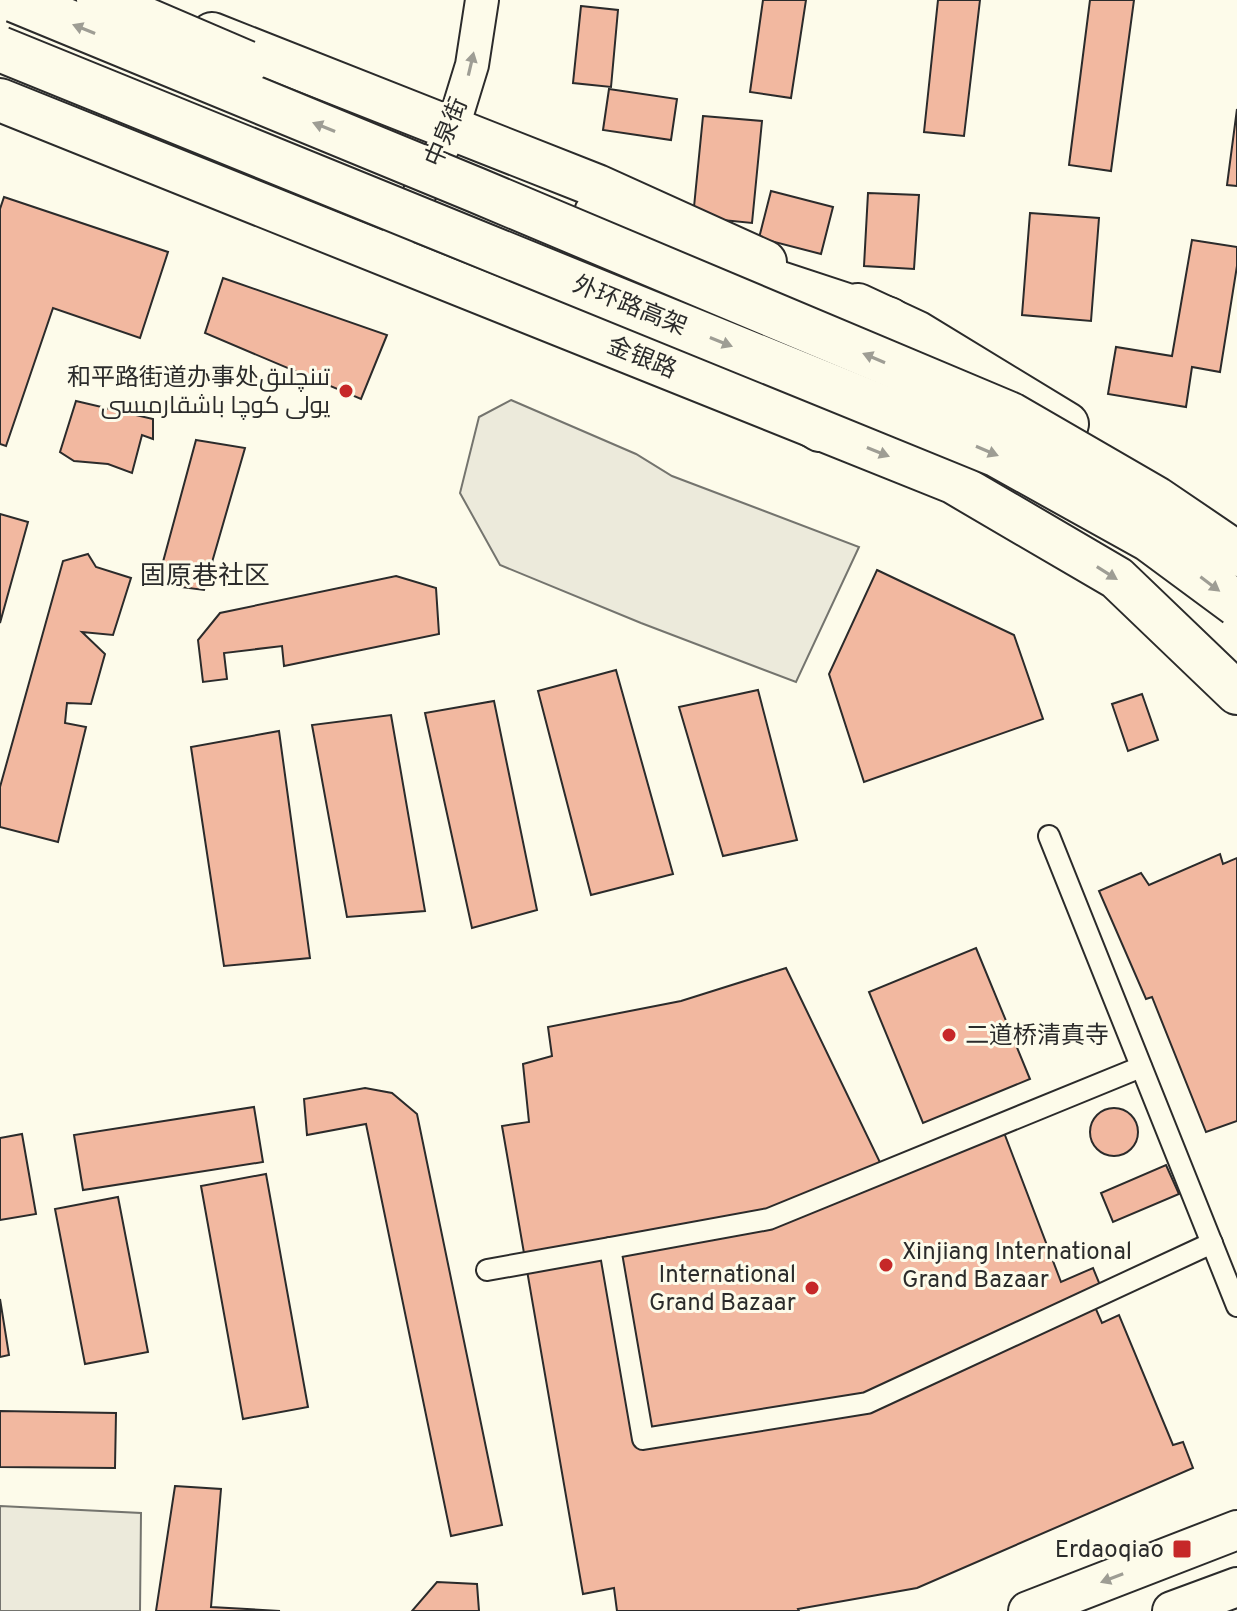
<svg xmlns="http://www.w3.org/2000/svg" width="1237" height="1611" font-family="Overpass,Cairo,'Noto Sans SC',sans-serif">
  <style>
    .parking { fill: #eceadb; stroke: #74746e; stroke-width: 2 }
    .building { fill: #f2b8a0; stroke: #2b2b2b; stroke-width: 2 }
    .lines { fill: none; stroke-linecap: round; stroke-linejoin: round }
    .pedestrian-casing { stroke: #2b2b2b; stroke-width: 24 }
    .tertiary-casing { stroke: #2b2b2b; stroke-width: 36 }
    .secondary-casing { stroke: #2b2b2b; stroke-width: 42 }
    .primary-casing { stroke: #2b2b2b; stroke-width: 46 }
    .trunk-casing { stroke: #2b2b2b; stroke-width: 48 }
    .pedestrian { stroke: #fdfbea; stroke-width: 20 }
    .tertiary { stroke: #fdfbea; stroke-width: 32 }
    .secondary { stroke: #fdfbea; stroke-width: 38 }
    .primary { stroke: #fdfbea; stroke-width: 42 }
    .trunk { stroke: #fdfbea; stroke-width: 44 }
    .trunk-bridge-casing { stroke: #2b2b2b; stroke-width: 48; stroke-linecap: butt }
    .trunk-bridge { stroke: #fdfbea; stroke-width: 44 }
    .oneway { fill: #9e9d94 }
    .poi-dot { fill: #c62828; stroke: #fdfbea; stroke-width: 3 }
    .labels { text-anchor: middle; stroke-width: 6; stroke-linejoin: round; paint-order: stroke }
    .street-label { font-size: 24px; fill: #2b2b2b; stroke: #fdfbea }
    .poi-label { font-size: 24px; fill: #2b2b2b; stroke: #fdfbea; text-anchor: end }
    .neighbourhood-label { font-size: 26px; fill: #2b2b2b; stroke: #fdfbea }
  </style>
  <rect width="100%" height="100%" fill="#fdfbea"/>
  <!-- parking -->
  <g class="parking">
    <path d="M511,400L636,454L672,476L859,547L796,682L641,623L500,565L460,493L479,417Z"/>
    <path d="M0,1506L141,1513L140,1611H0Z"/>
  </g>
  <!-- building -->
  <g class="building">
    <path d="M763,0H806L791,98L750,92Z"/>
    <path d="M938,0H980L964,136L924,132Z"/>
    <path d="M1090,0H1134L1111,171L1069,165Z"/>
    <path d="M581,6L618,10L611,87L573,83Z"/>
    <path d="M609,89L677,99L671,140L603,130Z"/>
    <path d="M1237,109V186L1227,185Z"/>
    <path d="M703,116L762,121L752,223L693,217Z"/>
    <path d="M771,191L833,207L821,254L759,238Z"/>
    <path d="M868,193L919,195L914,269L864,266Z"/>
    <path d="M4,197L168,252L140,338L53,308L6,446L0,444V209Z"/>
    <path d="M1030,213L1099,218L1091,321L1022,315Z"/>
    <path d="M1192,240L1237,247V266L1220,372L1192,367L1186,407L1108,394L1116,347L1172,356Z"/>
    <path d="M223,278L387,335L361,399L205,333Z"/>
    <path d="M76,401L153,419V439L142,435L132,473L108,464L74,461L60,452Z"/>
    <path d="M196,440L245,448L204,590L157,584Z"/>
    <path d="M0,514L28,522L0,623Z"/>
    <path d="M88,554L96,567L131,578L113,635L82,632L105,654L91,704L67,703L65,723L86,727L58,842L0,827V787L63,561Z"/>
    <path d="M877,570L1014,635L1043,719L864,782L829,674Z"/>
    <path d="M396,576L436,588L439,634L284,666L282,646L224,653L227,679L203,682L198,640L220,613Z"/>
    <path d="M616,670L673,874L591,895L538,691Z"/>
    <path d="M758,690L797,840L723,856L679,707Z"/>
    <path d="M1142,694L1158,740L1128,751L1112,704Z"/>
    <path d="M494,701L537,910L472,928L425,713Z"/>
    <path d="M391,715L425,911L347,917L312,725Z"/>
    <path d="M279,731L310,958L224,966L191,747Z"/>
    <path d="M1220,854L1223,864L1237,858V1121L1206,1132L1152,997L1146,999L1099,891L1141,873L1149,885Z"/>
    <path d="M976,948L1030,1079L923,1123L869,992Z"/>
    <path d="M786,968L888,1179L1003,1130L1061,1282L1093,1268L1100,1285L1088,1291L1102,1323L1119,1315L1173,1445L1183,1442L1193,1468L917,1588L798,1609L799,1611H617L614,1588L583,1594L502,1126L529,1122L523,1064L552,1056L548,1027L681,1001Z"/>
    <path d="M365,1088L392,1093L417,1114L502,1525L451,1536L366,1124L307,1135L304,1099Z"/>
    <path d="M254,1107L263,1162L83,1190L74,1135Z"/>
    <circle cx="1114" cy="1132" r="24"/>
    <path d="M22,1134L36,1214L0,1220V1138Z"/>
    <path d="M1166,1165L1179,1194L1113,1222L1101,1193Z"/>
    <path d="M266,1174L308,1407L243,1419L201,1186Z"/>
    <path d="M118,1197L148,1352L85,1364L55,1209Z"/>
    <path d="M0,1299L9,1355L0,1357Z"/>
    <path d="M0,1411L116,1413L115,1468L0,1467Z"/>
    <path d="M175,1486L221,1489L211,1607L280,1611H156Z"/>
    <path d="M437,1582L477,1584L479,1611H412Z"/>
  </g>
  <g class="lines">
    <!-- pedestrian casing -->
    <g class="pedestrian-casing">
      <g id="pedestrian">
        <path d="M1049,836L1237,1306"/>
        <path d="M1141,1067L769,1219L610,1248L643,1439L867,1403L1212,1243"/>
        <path d="M487,1270L610,1248"/>
      </g>
    </g>
    <!-- tertiary casing -->
    <g class="tertiary-casing">
      <path id="tertiary" d="M388,256L453,127L472,65L482,0"/>
    </g>
    <!-- secondary casing -->
    <g class="secondary-casing">
      <g id="secondary">
        <path d="M1028,1611L1237,1530"/>
        <path d="M1172,1611L1237,1587"/>
      </g>
    </g>
    <!-- primary casing -->
    <g class="primary-casing">
      <g id="primary">
        <path d="M212,34L597,186L765,262"/>
        <path d="M0,100L953,482L1117,578L1237,693"/>
        <path d="M858,305L916,332L1067,424"/>
      </g>
    </g>
    <!-- trunk casing -->
    <g class="trunk-casing">
      <g id="trunk">
        <path d="M597,213L686,253L889,320"/>
        <path d="M743,382L820,429"/>
      </g>
    </g>
    <!-- pedestrian -->
    <use href="#pedestrian" class="pedestrian"/>
    <!-- tertiary -->
    <use href="#tertiary" class="tertiary"/>
    <!-- secondary -->
    <use href="#secondary" class="secondary"/>
    <!-- primary -->
    <use href="#primary" class="primary"/>
    <!-- trunk -->
    <use href="#trunk" class="trunk"/>
    <!-- trunk-bridge casing -->
    <g class="trunk-bridge-casing">
      <g id="trunk-bridge">
        <path d="M15,0L476,190L1011,415L1156,499L1237,554"/>
        <path d="M99,0L246,63"/>
        <path d="M0,49L996,454L1149,539L1237,604"/>
      </g>
    </g>
    <!-- trunk-bridge -->
    <use href="#trunk-bridge" class="trunk-bridge"/>
  </g>
  <!-- one-way arrows -->
  <defs><path id="oneway-solid" d="M-6-.8H1V-3.2L6.5 0L1 3.2V.8H-6Z" transform="scale(2)"/></defs>
  <g class="oneway">
    <use href="#oneway-solid" transform="translate(84 29) rotate(-158)"/>
    <use href="#oneway-solid" transform="translate(471 64) rotate(-77)"/>
    <use href="#oneway-solid" transform="translate(324 127) rotate(-158)"/>
    <use href="#oneway-solid" transform="translate(721 342) rotate(22)"/>
    <use href="#oneway-solid" transform="translate(874 358) rotate(-157)"/>
    <use href="#oneway-solid" transform="translate(987 451) rotate(23)"/>
    <use href="#oneway-solid" transform="translate(878 452) rotate(22)"/>
    <use href="#oneway-solid" transform="translate(1107 573) rotate(32)"/>
    <use href="#oneway-solid" transform="translate(1210 584) rotate(37)"/>
    <use href="#oneway-solid" transform="translate(1112 1578) rotate(159)"/>
  </g>
  <!-- markers -->
  <g class="poi-dot">
    <circle cx="346" cy="391" r="8"/>
    <circle cx="949" cy="1035" r="8"/>
    <circle cx="886" cy="1265" r="8"/>
    <circle cx="812" cy="1288" r="8"/>
    <rect x="1172" y="1539" width="20" height="20" rx="4"/>
  </g>
  <g class="labels">
    <!-- street labels -->
    <g class="street-label">
      <text transform="translate(446 132) rotate(-67)" y="8">中泉街</text>
      <text transform="translate(630 305) rotate(22)" y="8">外环路高架</text>
      <text transform="translate(642 357) rotate(22)" y="8">金银路</text>
    </g>
    <!-- poi labels -->
    <g class="poi-label">
      <text x="330" y="385">和平路街道办事处تىنچلىق<tspan x="330" dy="28">يولى كوچا باشقارمىسى</tspan></text>
      <text x="965" y="1043" text-anchor="start">二道桥清真寺</text>
      <text x="902" y="1259" text-anchor="start">Xinjiang International<tspan x="902" dy="28">Grand Bazaar</tspan></text>
      <text x="796" y="1282">International<tspan x="796" dy="28">Grand Bazaar</tspan></text>
      <text x="1164" y="1557">Erdaoqiao</text>
    </g>
    <!-- neighbourhood labels -->
    <g class="neighbourhood-label">
      <text x="205" y="584">固原巷社区</text>
    </g>
  </g>
</svg>
